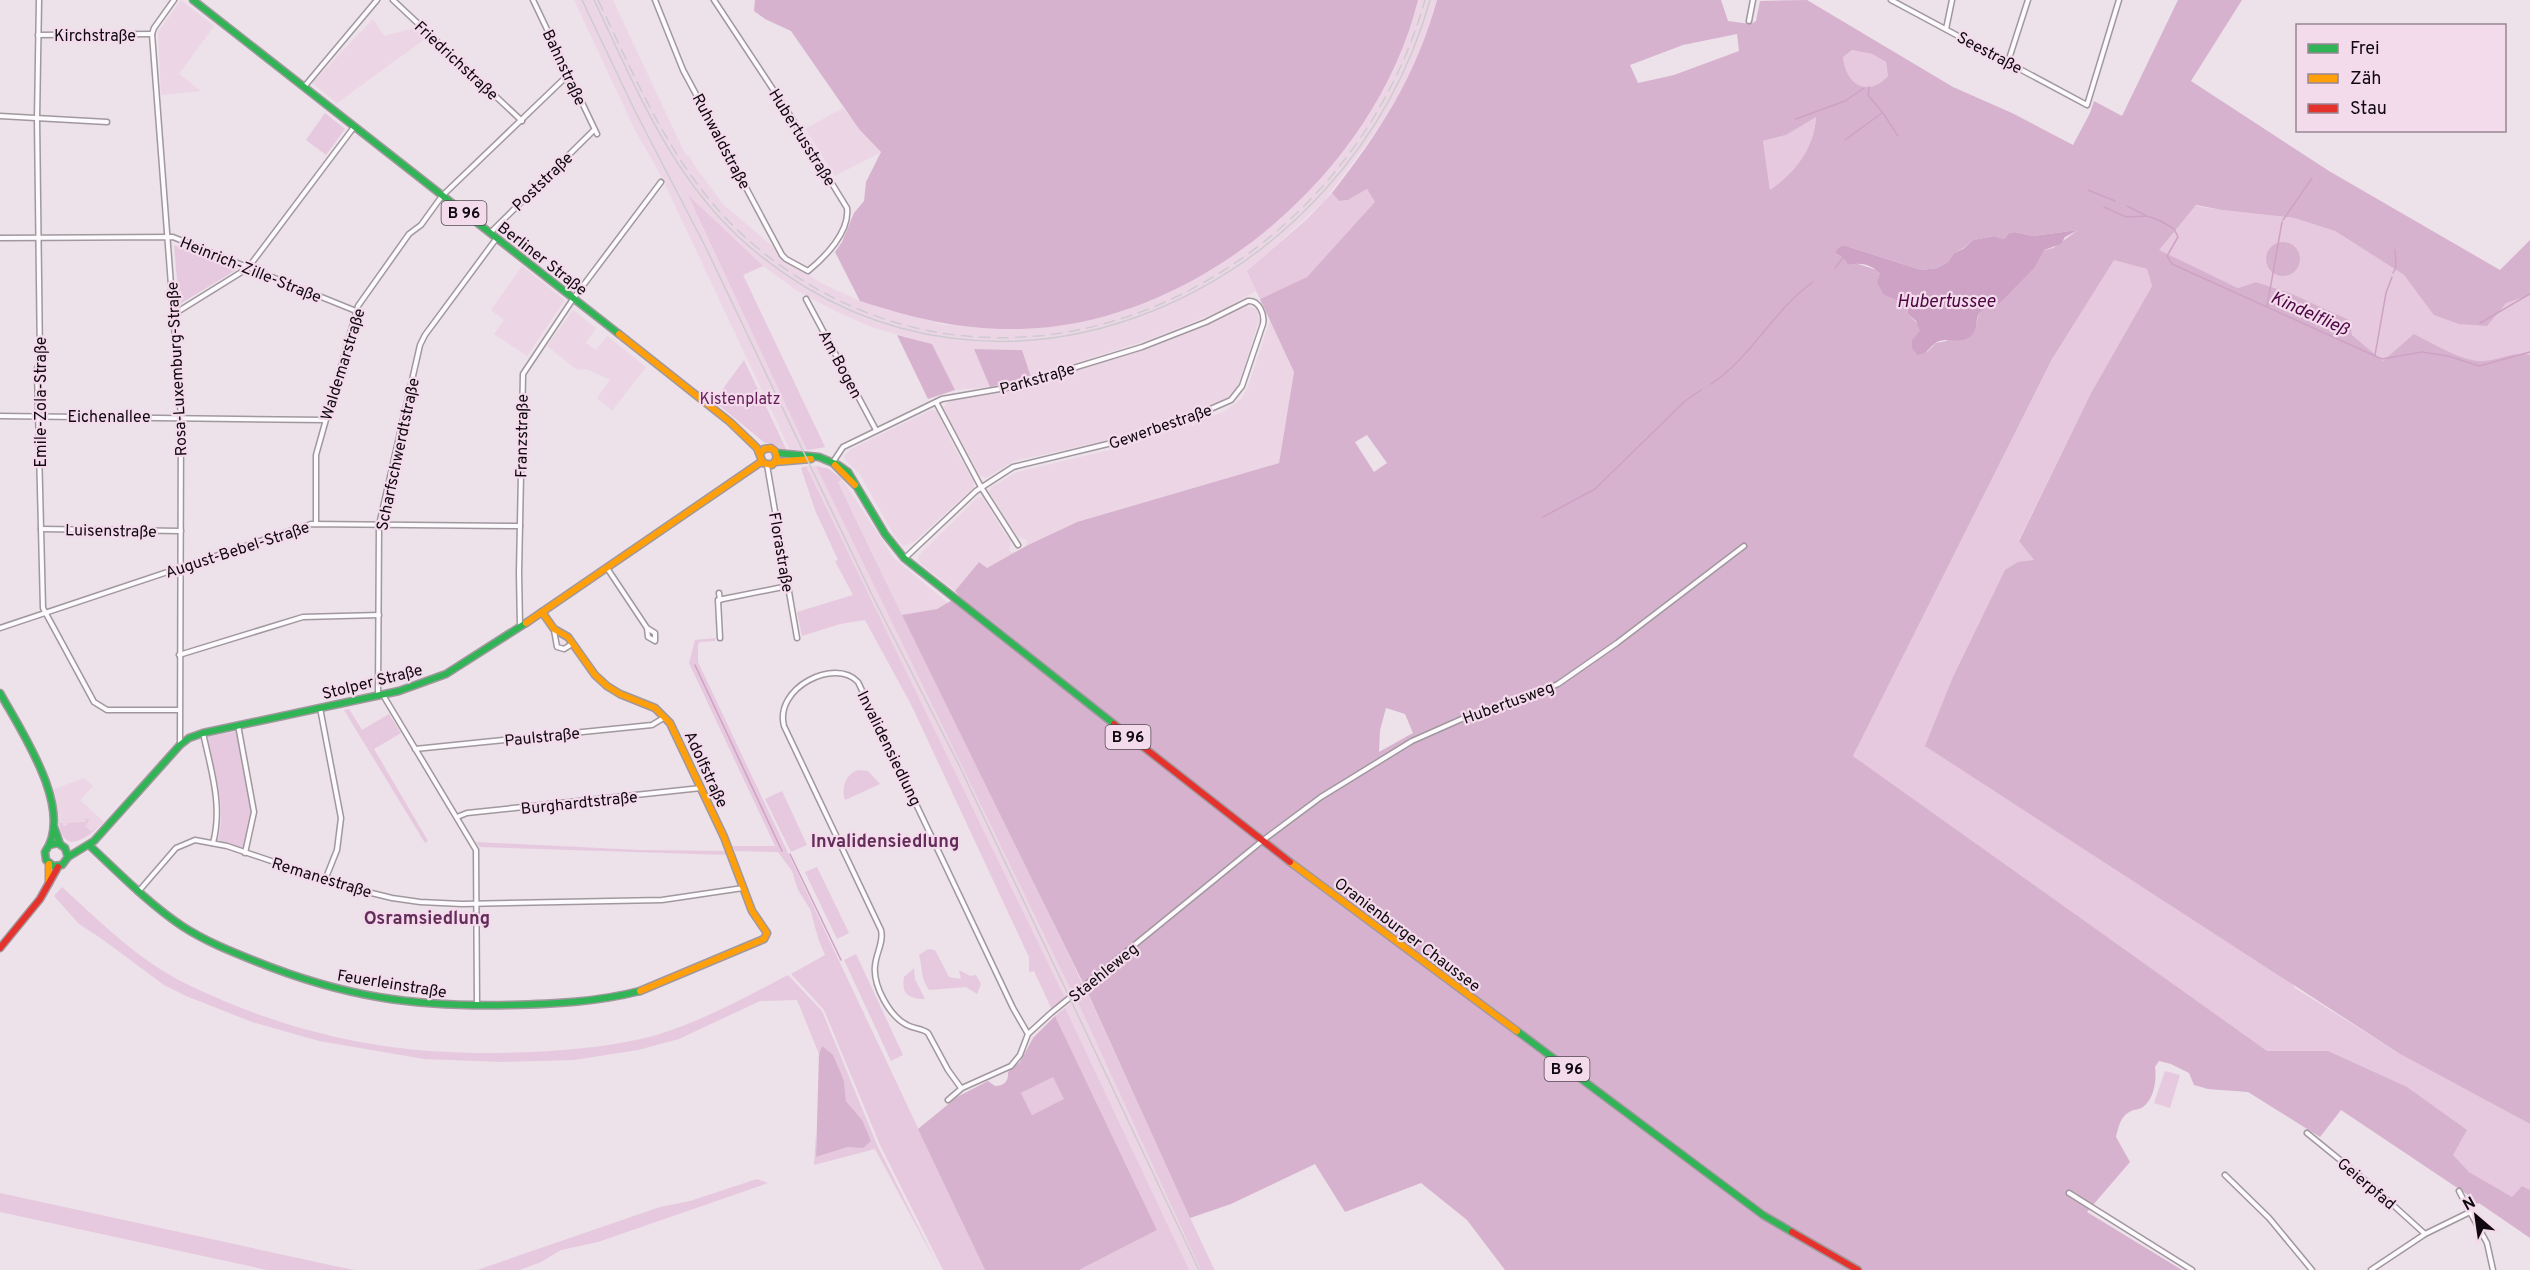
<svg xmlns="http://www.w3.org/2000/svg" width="2530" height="1270" font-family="Overpass,sans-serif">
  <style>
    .built { fill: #ecd6e6 }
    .green { fill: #e6c9de }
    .forest { fill: #d7b2ce; fill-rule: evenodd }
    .water { fill: #cea2c4 }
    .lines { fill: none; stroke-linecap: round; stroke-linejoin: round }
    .stream { stroke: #cea2c4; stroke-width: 1.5 }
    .street-casing { stroke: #a1989e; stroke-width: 7 }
    .fast-casing { stroke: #a1989e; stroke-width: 9 }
    .slow-casing { stroke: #a1989e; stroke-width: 9 }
    .jam-casing { stroke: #a1989e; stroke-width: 9 }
    .street { stroke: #fcfafc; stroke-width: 4 }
    .fast { stroke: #30b455; stroke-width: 6 }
    .slow { stroke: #ff9f0a; stroke-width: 6 }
    .jam { stroke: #e5322d; stroke-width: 6 }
    .tram { stroke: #cecbce; stroke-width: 1.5 }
    .rail { stroke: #cecbce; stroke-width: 1.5; stroke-dasharray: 12 6; stroke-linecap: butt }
    .labels { text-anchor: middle; stroke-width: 4.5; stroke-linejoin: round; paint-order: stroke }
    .shield { fill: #f3dbec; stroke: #544851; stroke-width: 1.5 }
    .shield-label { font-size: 15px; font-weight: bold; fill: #10090f }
    .street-label { font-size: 16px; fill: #10090f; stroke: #f3dbec }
    .park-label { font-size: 16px; fill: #621d56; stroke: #f3dbec }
    .water-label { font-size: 18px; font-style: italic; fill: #4d0643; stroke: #f3dbec }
    .neighbourhood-label { font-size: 18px; font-weight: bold; fill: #642d59; stroke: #f3dbec }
  </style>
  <rect width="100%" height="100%" fill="#ede1ea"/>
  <!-- built -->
  <g class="built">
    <path d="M181,0L214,26L179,74L201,91L161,95L158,32Z"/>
    <path d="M574,0H613L686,156L688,155L691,160L692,159L694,165L723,204L777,250L780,256L821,283L860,301L945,325L1072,323L1119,312L1168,293L1213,269L1255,239L1295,205L1325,172L1354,136L1380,95L1398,59L1413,19L1418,0H1437L1417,60L1393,108L1324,201L1248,271L1256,291L1220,311L1151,339L1031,377L1022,350L975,349L990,387L955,390L932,344L874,328L835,311L796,290L763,266L743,275L825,447L811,450H790L661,176L634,128Z"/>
    <path d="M373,19L384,36L415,28L425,39L337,103L312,83Z"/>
    <path d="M843,108L881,152L835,176L805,129Z"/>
    <path d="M522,266L565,300L527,356L494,334L504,320L491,310Z"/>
    <path d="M1246,306L1256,309L1260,322L1257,326L1240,382L1234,393L1223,401L1119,438L1014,461L986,478L980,476L943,408L950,400L1018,389L1146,349L1217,321Z"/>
    <path d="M573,310L596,328L586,343L596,350L607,336L646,367L612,411L597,398L610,380L586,369L577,370L547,346Z"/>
    <path d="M1270,321L1294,372L1279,463L1077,522L1026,546L1027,540L1017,537L989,492L991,487L1017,472L1122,447L1191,424L1192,426L1195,425V423L1225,411L1241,399L1248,387Z"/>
    <path d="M931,410L937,411L956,451L974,482L973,488L914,542L903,546L895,537L859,473L846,461L844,456L851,449Z"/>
    <path d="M806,466H816L890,616L902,614L838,482L842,479L894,558L948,603L937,609L905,615L1082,983L1051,1009L1034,971L1029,972V957L915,713L865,620L879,617Z"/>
    <path d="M983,497L1004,533L1011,540L1009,551L1015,553L987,568L979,562L955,591L922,565L918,560L919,555L977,498Z"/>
    <path d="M84,778L93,786L80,800L104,822L89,835L71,842L61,834L54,789Z"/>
    <path d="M1086,990L1190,1218L1215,1270H1177L1055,1016Z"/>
  </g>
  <!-- green -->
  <g class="green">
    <path d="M1852,50L1872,54L1886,62L1888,76C1868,99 1846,85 1843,57Z"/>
    <path d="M325,113L345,129L326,155L306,140Z"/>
    <path d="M1816,116C1814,148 1796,172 1770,190L1763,141L1786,135Z"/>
    <path d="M1367,189L1376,202L1307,277L1260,299L1247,271L1307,219L1332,193L1339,201L1348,200Z"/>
    <path d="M688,195L763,266L743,275L825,447L807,450Z"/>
    <path d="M2146,198L2222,210L2294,218L2335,231L2404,275L2415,289L2530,267V429L2457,355L2449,353L2383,361L2352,335L2348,320L2290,293L2256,282L2238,288L2158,251Z"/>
    <path d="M174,245L236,270L178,305V300L182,299L181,291H178Z"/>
    <path d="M2114,259L2147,269L2152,286L2091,393L2019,540L2034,560L2295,988L2400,1054L2530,1124V1190L2522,1186L2512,1198L2469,1172L2328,1051L2267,1052L1853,756L2052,359Z"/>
    <path d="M744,360L787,451C778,450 776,442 765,443L714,401Z"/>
    <path d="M806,466L1065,998L1052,1009L1034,971L1029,972V957L910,702L865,620L840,624L802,636L797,612L853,595L835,561L838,560L815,510L801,468Z"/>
    <path d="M816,466L829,469L842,479L838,482C917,649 1003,815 1082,983L1072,992Z"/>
    <path d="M715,638V641L700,642L698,645V662L985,1270H943L880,1145L824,1010L791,974L825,955L819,941L810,909L798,890L792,871L778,852L735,851L732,846H775L689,663L695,640Z"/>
    <path d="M349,709L362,730L389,714L401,733L374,749L428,841L425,843L344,710Z"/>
    <path d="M238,731C243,762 262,821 244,849L218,840C227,805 214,771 206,737Z"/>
    <path d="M858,770L868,771L880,784L845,800C841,788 845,775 858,770Z"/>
    <path d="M782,791L807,845L791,852L765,799Z"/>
    <path d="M85,818L90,820L85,826L91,831L98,827C83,841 63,853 59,823H63V826H67V823L86,822Z"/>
    <path d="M476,842L640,850L727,851L728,855L480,847Z"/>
    <path d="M817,867L849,933L837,939L805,872Z"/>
    <path d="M62,887C94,916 126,948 163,971C182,983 204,992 224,1001C328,1044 419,1057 530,1052C574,1050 618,1046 660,1034C704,1020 748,996 788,975L822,1011L878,1147L940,1270L875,1149L814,1165L816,1133V1157L848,1147H863L862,1120L846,1101L844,1081L822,1046L819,1054L797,1000L760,1001L679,1039L638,1050L574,1060L503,1062L424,1059L319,1041L252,1022L186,996L164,985L102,939L79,924L54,896Z"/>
    <path d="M928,949L935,950L949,977L961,979L959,970L970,976L976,975L981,984L977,994L966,987L929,990C920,977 923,968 919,955Z"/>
    <path d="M856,954L903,1055L891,1061L844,960Z"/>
    <path d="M914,968L915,979L925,999C909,999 901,994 904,977Z"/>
    <path d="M1086,990L1214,1270H1201L1076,998Z"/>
    <path d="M1065,1008L1189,1270H1079L1157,1230L1055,1016Z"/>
    <path d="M2165,1071L2180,1075L2170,1108L2154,1103Z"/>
    <path d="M1053,1076L1065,1099L1032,1115L1021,1093Z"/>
    <path d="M757,1179L768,1183L598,1242L561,1250L541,1262L520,1270H477L660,1207L690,1201Z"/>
    <path d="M0,1193L330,1265L355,1270H267L0,1212Z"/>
  </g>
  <!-- forest -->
  <g class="forest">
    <path d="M755,0H1418C1376,171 1199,325 1020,329C960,330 917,319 860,301L835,252L842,242L854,213L864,201L866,182L881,152L859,129L791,31L765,19L754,11Z"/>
    <path d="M1437,0H1721L1728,21L1751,24L1756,21L1760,1L1807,0L1953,87L2012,113L2073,145L2090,113L2094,101L2122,116L2178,0H2242L2191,81L2329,171L2500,270L2530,240V295L2506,303L2487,326L2459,324L2434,315L2404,275L2335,231L2294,218L2222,210L2196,205L2159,250L2238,288L2256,282L2290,293L2349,320L2352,335L2383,361L2414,334C2432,343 2464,363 2484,361C2500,360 2514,351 2530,355V1124L2400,1054L1925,746L1953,677L2005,570L2018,562L2034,560L2019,541L2091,393L2152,286L2147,269L2114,260L2052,359L1853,756L2267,1051H2328L2407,1087L2467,1130L2453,1155L2469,1172L2512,1197L2522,1186L2530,1190V1238L2479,1203L2475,1205L2471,1197L2341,1110L2320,1137L2248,1092L2208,1089L2194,1085L2189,1073L2171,1064L2159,1061L2155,1067C2157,1079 2154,1100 2143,1107C2140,1109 2137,1109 2134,1110C2121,1114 2119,1125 2116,1137L2130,1162L2087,1212L2182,1270H1505L1467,1220L1421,1183L1345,1212L1315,1164L1231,1204L1190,1218L1087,991L902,615L937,609L959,596L955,591L979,562L987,568L1026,546L1077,522L1279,463L1294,372L1260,299L1307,277L1375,202L1367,189L1348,200L1339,201L1332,193C1381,130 1415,78 1437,0ZM1737,34L1739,51L1674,75L1638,83L1630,65L1683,45ZM1852,50L1872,54L1886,62L1888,76C1868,98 1846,85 1843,57ZM1816,117C1814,148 1796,172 1770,190L1763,141L1786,135ZM2078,230L2053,248L2044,250L1999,304L1988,307L1979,313L1976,325L1946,341L1936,343L1927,352L1919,325L1908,314L1907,305C1882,295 1891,289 1877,270L1855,263L1848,265L1843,258L1836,254L1839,247L1843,245L1921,270L1937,268L1948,262L1954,253L1962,249L1973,240L1994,236L2004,239L2009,233L2015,232L2033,236ZM1367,435L1387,463L1374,472L1355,442ZM1386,708L1405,714L1413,733L1379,752L1380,730Z"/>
    <circle cx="2283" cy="259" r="17"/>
    <path d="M897,335L932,344L955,390L928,399Z"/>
    <path d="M974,349L1022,350L1031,377L990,387Z"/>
    <path d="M1055,1016L1157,1230L1079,1270H985L918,1129L957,1097L988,1081L995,1086C1004,1086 1009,1081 1008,1072L1020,1062L1033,1038ZM1053,1077L1064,1099L1032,1115L1021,1093Z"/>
    <path d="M822,1046L833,1055L844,1081L846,1101L862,1120L871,1141L863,1148L848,1147L816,1157L819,1054Z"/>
  </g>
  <!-- water -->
  <path class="water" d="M2078,230L2065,237L2061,244L2044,250L2034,268L1999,304L1988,307L1979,313C1976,319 1977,326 1974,332C1965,347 1949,336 1937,342C1929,347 1928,354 1917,355L1912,348V340L1920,331L1916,321L1908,314L1907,305L1883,294L1877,282L1880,274C1872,264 1859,262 1848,265L1843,258L1835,253L1839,247L1843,245L1921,270L1937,268L1948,262L1954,253L1963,249L1973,240L1994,236L2004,239L2009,233L2015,232L2033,236Z"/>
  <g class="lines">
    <!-- stream -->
    <g class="stream">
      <path d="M1869,87L1868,95L1883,113L1898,136"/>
      <path d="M1796,119L1845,101L1864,88"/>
      <path d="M1845,140L1882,113"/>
      <path d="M2088,190L2115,201"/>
      <path d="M2127,206L2145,215"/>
      <path d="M2104,207L2126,217L2147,216L2161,221L2174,229L2178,237L2167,256L2172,264L2382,359L2422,352L2448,356L2479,366L2530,352"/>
      <path d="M2283,220L2312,178"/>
      <path d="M1835,268L1843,258"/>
      <path d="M2393,273L2396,267L2395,250"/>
      <path d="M2267,307L2282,222"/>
      <path d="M2480,323L2530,294"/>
      <path d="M2375,355L2386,293L2392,277"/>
      <path d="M1711,384C1752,357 1773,310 1813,282"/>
      <path d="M1543,517L1595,489L1685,401L1701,390"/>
      <path d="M695,665L782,851"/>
      <path d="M790,854L841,960"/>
    </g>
    <!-- street casing -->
    <g class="street-casing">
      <g id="street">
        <path d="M39,0L37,119L40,360L37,369L43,608L94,702L107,710H179"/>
        <path d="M174,0L154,28L152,34L181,417L180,744"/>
        <path d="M393,0L522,121"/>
        <path d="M533,0L597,134"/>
        <path d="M655,0L683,70L782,255L786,259L808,271C825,257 850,232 847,208L788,112L714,0"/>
        <path d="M1891,0L2087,105L2119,0"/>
        <path d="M1749,21L1753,0"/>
        <path d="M1946,29L1952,0"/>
        <path d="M38,35L152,34"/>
        <path d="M2008,62L2028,0"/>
        <path d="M304,87L377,0"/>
        <path d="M0,116L107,122"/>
        <path d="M490,233L594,130"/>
        <path d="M0,238L173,237L356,311"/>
        <path d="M806,299L876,430"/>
        <path d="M174,314L248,268L354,127"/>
        <path d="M936,402L981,487L1018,545"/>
        <path d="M0,416L325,420"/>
        <path d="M833,462L843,447L942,399L1011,387L1142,347L1206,322L1248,301C1259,300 1265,314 1263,324L1242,386L1231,400L1199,414L1120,441L1013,467L976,491L905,558"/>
        <path d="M767,465L797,638"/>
        <path d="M316,523V455L358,306L409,234L421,225L442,196L568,75"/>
        <path d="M41,529L181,531"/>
        <path d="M607,568L647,628L648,637L655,641V633L647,628"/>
        <path d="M719,593L720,600"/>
        <path d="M520,627L519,573L523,374L573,299L661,182"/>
        <path d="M0,628L311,524L520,526"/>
        <path d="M554,630L557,647L564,649L572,644"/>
        <path d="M720,638L718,600L788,586"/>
        <path d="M179,655L303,617L379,615"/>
        <path d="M383,695L476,850L477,1005"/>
        <path d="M378,696L379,525L420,345L425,335L496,239"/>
        <path d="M320,708L341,818L337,850L325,880"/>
        <path d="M238,725L254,812L245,853"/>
        <path d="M203,733C211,770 223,806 213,843"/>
        <path d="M415,749L652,725L665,717"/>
        <path d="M457,817L467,813L701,788"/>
        <path d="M138,892L176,848L195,840L227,846L351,888L392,898L420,902L462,904L662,900L743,888"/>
        <path d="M961,1088L948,1070L928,1033C922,1028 914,1029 907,1025C889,1016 873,985 875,966C876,953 884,942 881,930L784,726C774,688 835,657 858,682L1013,1008L1028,1034"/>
        <path d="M948,1100L962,1088L1011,1066L1020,1055L1028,1034L1051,1013L1262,841L1321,797L1412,741L1473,714L1529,697L1558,684L1617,643L1744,546"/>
        <path d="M2307,1133L2372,1186L2425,1234"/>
        <path d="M2225,1175L2269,1218L2312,1270"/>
        <path d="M2459,1191L2470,1212"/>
        <path d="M2069,1193L2192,1270"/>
        <path d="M2371,1270L2425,1234L2470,1212L2487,1243L2493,1270"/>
      </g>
    </g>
    <!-- fast casing -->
    <g class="fast-casing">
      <g id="fast">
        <path d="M193,0L619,334"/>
        <path d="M777,453L819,457L838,465L848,472L885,534L904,558L1114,724"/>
        <path d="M0,693C21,731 75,810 45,852L46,860L53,866L62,865L68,857L65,848L58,843L50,845"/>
        <path d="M54,827L60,844"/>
        <path d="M89,845C119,873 148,903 182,926C205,941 230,951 255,961C344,997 414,1007 509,1005C554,1004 597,1002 640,991"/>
        <path d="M68,857L94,841L180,745L189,738L203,733L399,691L446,674L526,623"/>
        <path d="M1517,1031L1763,1215L1792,1232"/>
      </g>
    </g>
    <!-- slow casing -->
    <g class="slow-casing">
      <g id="slow">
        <path d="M619,334L730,422L757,448L763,463L772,465L777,458L775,451L771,448L764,449L760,454"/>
        <path d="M775,462L811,459"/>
        <path d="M835,465L855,485"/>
        <path d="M542,612L554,629L568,637L595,675L607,686L620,694L655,708L670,723L724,837L752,911L767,933L764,939L640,991"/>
        <path d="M526,623L761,462"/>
        <path d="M1290,862L1517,1031"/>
        <path d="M49,864V883"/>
      </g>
    </g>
    <!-- jam casing -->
    <g class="jam-casing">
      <g id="jam">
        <path d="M1114,724L1290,862"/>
        <path d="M0,948L40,899L58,867"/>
        <path d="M1792,1232L1858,1270"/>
      </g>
    </g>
    <!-- street -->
    <use href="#street" class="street"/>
    <!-- fast -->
    <use href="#fast" class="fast"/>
    <!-- slow -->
    <use href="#slow" class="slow"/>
    <!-- jam -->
    <use href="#jam" class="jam"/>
    <!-- tram -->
    <g class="tram">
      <path d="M582,0L635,111L704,244L872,595L959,765L1199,1270"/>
      <path d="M594,0C637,90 673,182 751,248C999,457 1349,289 1430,0"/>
    </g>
    <!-- rail -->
    <path class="rail" d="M598,0C641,89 677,180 754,245C1000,452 1344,287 1425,0"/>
  </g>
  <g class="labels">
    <!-- shield labels -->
    <g class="shield">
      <rect x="441.5" y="201" width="45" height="24" rx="4.5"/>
      <rect x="1105.5" y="725" width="45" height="24" rx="4.5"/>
      <rect x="1544.5" y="1057" width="45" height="24" rx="4.5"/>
    </g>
    <g class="shield-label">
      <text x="464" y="218">B 96</text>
      <text x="1128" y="742">B 96</text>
      <text x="1567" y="1074">B 96</text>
    </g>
    <!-- street labels -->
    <g class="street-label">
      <text x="95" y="41">Kirchstraße</text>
      <text transform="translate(1990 52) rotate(28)" y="6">Seestraße</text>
      <text transform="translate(457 60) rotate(43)" y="6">Friedrichstraße</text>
      <text transform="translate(565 67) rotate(65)" y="6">Bahnstraße</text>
      <text transform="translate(803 137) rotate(58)" y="6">Hubertusstraße</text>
      <text transform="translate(722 141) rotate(62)" y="6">Ruhwaldstraße</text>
      <text transform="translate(542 181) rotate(-44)" y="6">Poststraße</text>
      <text transform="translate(543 258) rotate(38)" y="6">Berliner Straße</text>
      <text transform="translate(251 269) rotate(22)" y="6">Heinrich-Zille-Straße</text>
      <text transform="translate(342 364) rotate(-73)" y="6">Waldemarstraße</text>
      <text transform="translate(841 364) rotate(62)" y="6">Am Bogen</text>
      <text transform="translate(176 369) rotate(-93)" y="6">Rosa-Luxemburg-Straße</text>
      <text transform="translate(1037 378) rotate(-16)" y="6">Parkstraße</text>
      <text transform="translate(40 402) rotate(-90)" y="6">Emile-Zola-Straße</text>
      <text x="109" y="422">Eichenallee</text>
      <text transform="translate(1160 426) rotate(-19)" y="6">Gewerbestraße</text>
      <text transform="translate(521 436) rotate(-89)" y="6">Franzstraße</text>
      <text transform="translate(397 454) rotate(-78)" y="6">Scharfschwerdtstraße</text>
      <text transform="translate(111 530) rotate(1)" y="6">Luisenstraße</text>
      <text transform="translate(237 549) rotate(-18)" y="6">August-Bebel-Straße</text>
      <text transform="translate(782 552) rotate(80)" y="6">Florastraße</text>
      <text transform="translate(372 681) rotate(-14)" y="6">Stolper Straße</text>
      <text transform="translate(1508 702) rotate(-20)" y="6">Hubertusweg</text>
      <text transform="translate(542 736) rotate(-6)" y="6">Paulstraße</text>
      <text transform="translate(890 748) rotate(64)" y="6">Invalidensiedlung</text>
      <text transform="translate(707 769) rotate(65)" y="6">Adolfstraße</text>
      <text transform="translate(579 802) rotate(-6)" y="6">Burghardtstraße</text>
      <text transform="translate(322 877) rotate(17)" y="6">Remanestraße</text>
      <text transform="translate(1408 934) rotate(37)" y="6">Oranienburger Chaussee</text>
      <text transform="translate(1103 972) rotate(-39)" y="6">Staehleweg</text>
      <text transform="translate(392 983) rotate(9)" y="6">Feuerleinstraße</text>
      <text transform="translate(2367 1183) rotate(40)" y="6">Geierpfad</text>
    </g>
    <!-- park labels -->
    <g class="park-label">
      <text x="740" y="404">Kistenplatz</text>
    </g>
    <!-- water labels -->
    <g class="water-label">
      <text x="1946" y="307">Hubertussee</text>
      <text transform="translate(2310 313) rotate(24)" y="6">Kindelfließ</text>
    </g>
    <!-- neighbourhood labels -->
    <g class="neighbourhood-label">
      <text x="885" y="847">Invalidensiedlung</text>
      <text x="427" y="924">Osramsiedlung</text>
    </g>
  </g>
  <!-- legend -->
  <rect x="2296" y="24" width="210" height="108" fill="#f3dbec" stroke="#988794" stroke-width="1.5"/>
  <rect x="2308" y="44" width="30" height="9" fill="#30b455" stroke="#988794" stroke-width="1.5"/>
  <text x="2350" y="54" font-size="18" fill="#10090f">Frei</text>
  <rect x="2308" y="74" width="30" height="9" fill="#ff9f0a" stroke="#988794" stroke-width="1.5"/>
  <text x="2350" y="84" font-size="18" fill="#10090f">Zäh</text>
  <rect x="2308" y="104" width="30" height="9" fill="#e5322d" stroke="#988794" stroke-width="1.5"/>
  <text x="2350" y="114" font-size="18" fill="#10090f">Stau</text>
  <!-- north arrow -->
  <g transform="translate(2476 1216) rotate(331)" stroke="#f3dbec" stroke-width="4.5" paint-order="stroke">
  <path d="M0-4.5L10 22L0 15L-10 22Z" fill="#10090f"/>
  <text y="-9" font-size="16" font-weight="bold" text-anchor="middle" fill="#10090f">N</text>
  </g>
</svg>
